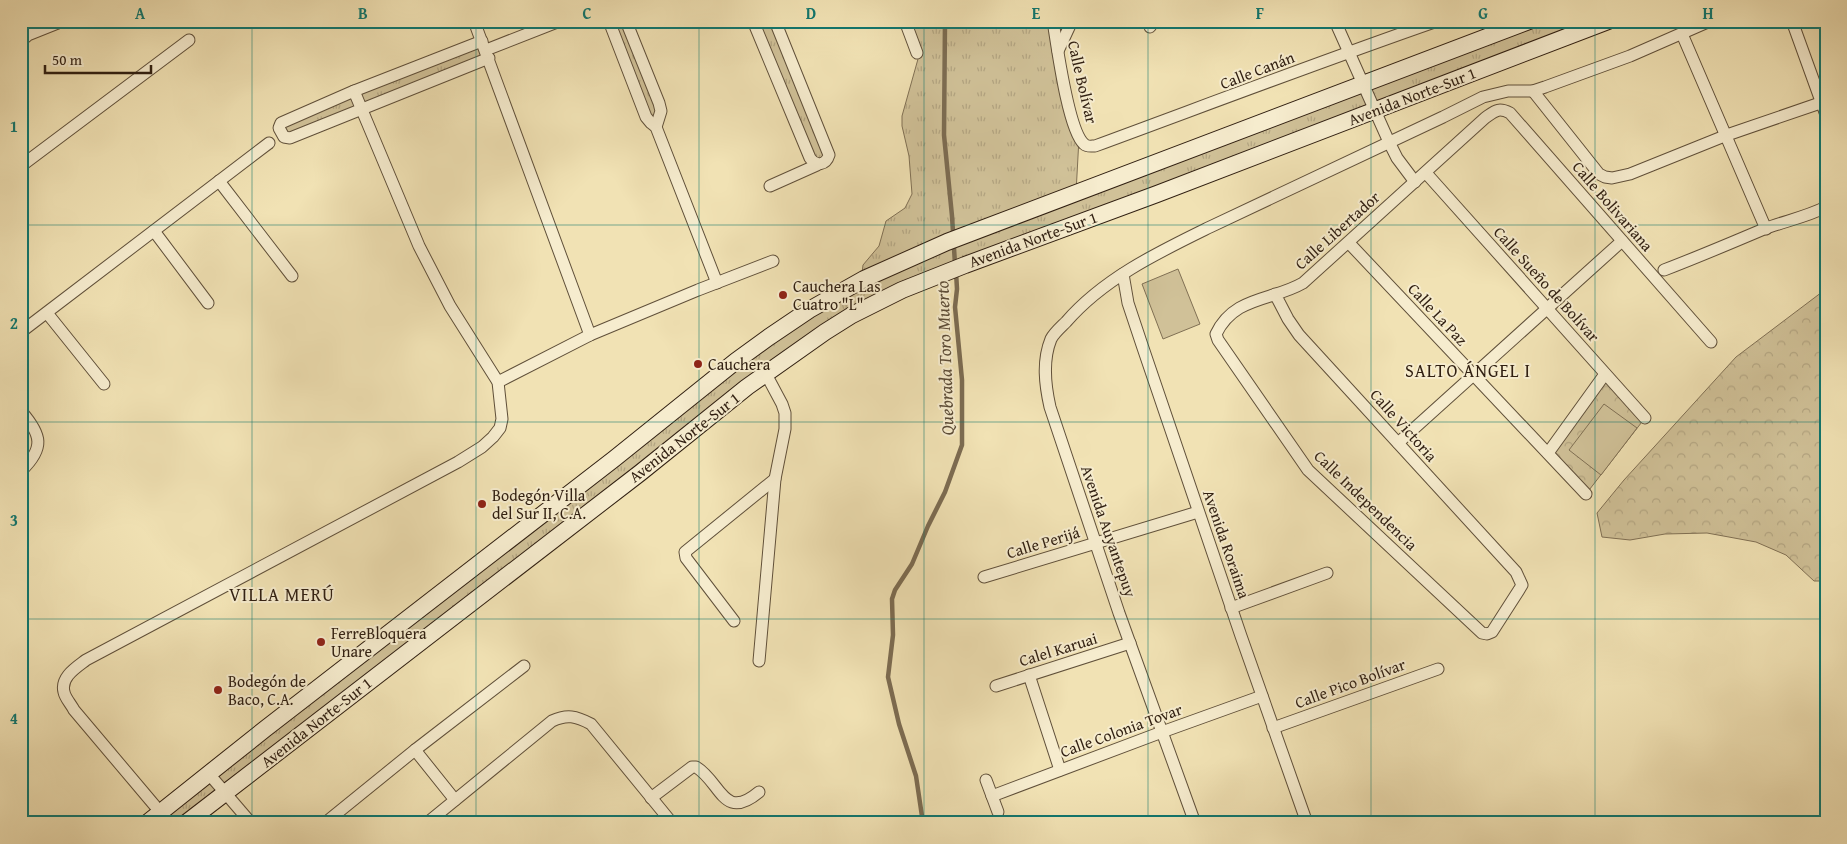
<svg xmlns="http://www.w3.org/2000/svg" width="1847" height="844" font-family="'Gentium Book Plus',serif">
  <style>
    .grass { fill: url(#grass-tufts); stroke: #807054 }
    .forest { fill: url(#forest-crowns); stroke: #807054 }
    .garden { fill: #d0c198; stroke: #807054 }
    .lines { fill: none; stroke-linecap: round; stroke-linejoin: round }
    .stream { stroke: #7c6c52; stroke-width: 4.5 }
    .street-casing { stroke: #60503a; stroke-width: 13 }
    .secondary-casing { stroke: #301f11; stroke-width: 18 }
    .street { stroke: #f6ecce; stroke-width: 11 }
    .secondary { stroke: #f6ecce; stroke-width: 16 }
    .grid { fill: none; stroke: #0f766e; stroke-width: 1; stroke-opacity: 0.55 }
    .poi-dot { fill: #8f2418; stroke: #f6ecce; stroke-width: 2 }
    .labels { text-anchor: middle; stroke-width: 4; stroke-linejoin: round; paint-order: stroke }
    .street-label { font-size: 16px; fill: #301f11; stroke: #f6ecce }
    .poi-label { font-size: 16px; fill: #301f11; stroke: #f6ecce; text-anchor: start }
    .water-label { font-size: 18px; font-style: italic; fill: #5c4c37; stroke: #f6ecce }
    .neighbourhood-label { font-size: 18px; letter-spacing: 1px; fill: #301f11; stroke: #f6ecce }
    .neatline { fill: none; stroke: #0f766e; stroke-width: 2 }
    .grid-label { font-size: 16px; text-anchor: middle; font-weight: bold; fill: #0f766e }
  </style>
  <defs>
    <pattern id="grass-tufts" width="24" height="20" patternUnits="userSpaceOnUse" patternTransform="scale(1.25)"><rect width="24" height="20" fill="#d0c198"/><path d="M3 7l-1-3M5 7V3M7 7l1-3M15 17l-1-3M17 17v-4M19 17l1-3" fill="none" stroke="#b3a582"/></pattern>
    <pattern id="forest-crowns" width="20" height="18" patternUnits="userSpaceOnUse" patternTransform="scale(1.25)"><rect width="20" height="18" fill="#d0c198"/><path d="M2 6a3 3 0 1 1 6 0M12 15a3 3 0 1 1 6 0" fill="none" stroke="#b3a582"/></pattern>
  </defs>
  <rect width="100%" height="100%" fill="#f1e2b4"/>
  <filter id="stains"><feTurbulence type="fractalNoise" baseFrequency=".004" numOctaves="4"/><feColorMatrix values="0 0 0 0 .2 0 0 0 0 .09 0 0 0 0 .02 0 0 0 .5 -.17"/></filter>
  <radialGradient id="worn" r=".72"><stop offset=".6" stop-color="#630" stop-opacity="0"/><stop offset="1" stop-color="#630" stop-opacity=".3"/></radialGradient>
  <!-- grass -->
  <g class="grass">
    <path d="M609,21H626L659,103L656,127Z"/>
    <path d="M753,21H775L829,155L817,165Z"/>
    <path d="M905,21H1053L1079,138L1076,193L1529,21H1608L852,315L186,823H147L862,273L863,265L879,246L886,221L905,208L912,194L909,156L902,126V116L918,59Z"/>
    <path d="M482,41L489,58L290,138L281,123Z"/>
  </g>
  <!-- forest -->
  <g class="forest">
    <path d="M1826,289V581H1814L1786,555L1756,542L1707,533L1665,534L1630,540L1602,537L1597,513L1624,480L1736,357Z"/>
    <path d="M1605,374L1645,418L1586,494L1548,453Z"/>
  </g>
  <!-- garden -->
  <g class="garden">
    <path d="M1178,269L1200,324L1163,339L1142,284Z"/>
    <path d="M1604,404L1637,428L1601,475L1569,450Z"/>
  </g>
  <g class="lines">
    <!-- stream -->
    <g class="stream">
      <path d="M945,21L944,135L952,216L955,264"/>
      <path d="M923,823L916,776L899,724L888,677L893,635L892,599L895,590L912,564L928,526L945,492L962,445V380L955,307L957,289L956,272"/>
    </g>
    <!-- street casing -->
    <g class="street-casing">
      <g id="street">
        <path d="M474,21L590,335"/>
        <path d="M609,21L646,117L651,123L656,127L717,283"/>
        <path d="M626,21L659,103L661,111L656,127"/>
        <path d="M753,21L810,158C816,167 826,165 829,155L775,21"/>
        <path d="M905,21L917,53"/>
        <path d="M1053,21C1057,45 1068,130 1084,144C1087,147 1091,146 1095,146C1209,104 1322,61 1437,21"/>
        <path d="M1335,21L1389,142L1397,158L1415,182"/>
        <path d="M1792,21L1826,115"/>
        <path d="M1150,27L1154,21"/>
        <path d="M1682,34L1766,229"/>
        <path d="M21,41L28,35L63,21"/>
        <path d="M482,41L354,91L281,123L279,128L284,137L290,138L489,58"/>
        <path d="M486,50L560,21"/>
        <path d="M1058,51L1072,21"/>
        <path d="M1533,91L1599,174L1605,177L1612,178L1630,174L1727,135L1826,101"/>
        <path d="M21,166L189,40"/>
        <path d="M1426,173L1645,418"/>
        <path d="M219,181L292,276"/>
        <path d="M770,186L817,165"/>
        <path d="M154,231L208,303"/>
        <path d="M1349,243L1586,494"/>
        <path d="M1664,270C1698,257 1731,243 1764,229C1785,221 1806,217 1826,207"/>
        <path d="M1123,274L1128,303L1142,345L1241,636L1307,823"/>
        <path d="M1275,294L1288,319L1299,335L1516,572L1522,585L1519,590L1492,632L1487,634L1482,633L1308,470L1218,340L1216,334C1234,296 1272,301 1303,283L1485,118C1495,111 1498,107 1510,113L1711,342"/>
        <path d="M47,313L104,384"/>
        <path d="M21,332L269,143"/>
        <path d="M498,382L590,335L698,290L773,261"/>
        <path d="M21,411C42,435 45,448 21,471"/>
        <path d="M1398,443L1622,241"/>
        <path d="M1548,453L1605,374"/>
        <path d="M984,577L1198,512"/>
        <path d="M1231,608L1327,573"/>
        <path d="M734,621L686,558L685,552L775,479"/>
        <path d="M759,661L775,479L785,429V413L782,404L766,374"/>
        <path d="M1029,675L1060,770"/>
        <path d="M996,686L1130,643"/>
        <path d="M1273,728L1438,669"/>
        <path d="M415,750L455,800"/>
        <path d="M209,774L251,823"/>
        <path d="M986,780L998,812"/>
        <path d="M992,796L1162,732L1262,696"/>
        <path d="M651,798L692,767H696C721,782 723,822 759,792"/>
        <path d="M161,813L74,710C71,704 65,698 64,692C60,677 77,667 86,660L458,462L482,447L493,437L500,428L502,419L498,382L450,306L419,246L354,91"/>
        <path d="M534,822V823"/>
        <path d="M325,823L415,750L524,666"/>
        <path d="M427,823L552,721C567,714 576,716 591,724L672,823"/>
        <path d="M1195,823L1119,613L1050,407C1045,385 1042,361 1051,339C1054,333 1061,327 1066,322C1104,278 1159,252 1210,227L1443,117L1483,97L1508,91H1533L1545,87L1630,56L1710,21"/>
      </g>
    </g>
    <!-- secondary casing -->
    <g class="secondary-casing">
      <g id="secondary">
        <path d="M147,823L265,729L614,459L736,361L769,337L809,310L864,279L947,242L1529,21"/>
        <path d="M186,823L640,473L747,387L825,332L852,315L902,290L965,265L1157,194L1608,21"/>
      </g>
    </g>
    <!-- street -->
    <use href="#street" class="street"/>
    <!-- secondary -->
    <use href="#secondary" class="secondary"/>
  </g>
  <!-- grid -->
  <path class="grid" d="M252,21V823M476,21V823M699,21V823M924,21V823M1148,21V823M1371,21V823M1595,21V823M21,225H1826M21,422H1826M21,619H1826"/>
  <!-- markers -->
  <g class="poi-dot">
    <circle cx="783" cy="295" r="5"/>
    <circle cx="698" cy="364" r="5"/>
    <circle cx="482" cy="504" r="5"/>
    <circle cx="321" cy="642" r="5"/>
    <circle cx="218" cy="690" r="5"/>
  </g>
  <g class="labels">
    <!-- street labels -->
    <g class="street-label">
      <text transform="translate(1257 70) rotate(-21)" y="6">Calle Canán</text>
      <text transform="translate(1083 82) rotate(77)" y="6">Calle Bolívar</text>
      <text transform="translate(1412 96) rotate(-21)" y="6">Avenida Norte-Sur 1</text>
      <text transform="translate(1613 206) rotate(49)" y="6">Calle Bolivariana</text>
      <text transform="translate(1337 230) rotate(-42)" y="6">Calle Libertador</text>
      <text transform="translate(1033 239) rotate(-20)" y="6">Avenida Norte-Sur 1</text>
      <text transform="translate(1547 284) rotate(48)" y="6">Calle Sueño de Bolívar</text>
      <text transform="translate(1438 314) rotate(47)" y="6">Calle La Paz</text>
      <text transform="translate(1404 425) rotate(48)" y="6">Calle Victoria</text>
      <text transform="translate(684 437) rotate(-38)" y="6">Avenida Norte-Sur 1</text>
      <text transform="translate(1366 500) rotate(44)" y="6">Calle Independencia</text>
      <text transform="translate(1109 531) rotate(71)" y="6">Avenida Auyantepuy</text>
      <text transform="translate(1043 542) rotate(-17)" y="6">Calle Perijá</text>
      <text transform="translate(1227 544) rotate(71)" y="6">Avenida Roraima</text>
      <text transform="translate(1058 649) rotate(-17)" y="6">Calel Karuai</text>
      <text transform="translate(1350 683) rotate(-20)" y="6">Calle Pico Bolívar</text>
      <text transform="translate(316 722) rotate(-38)" y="6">Avenida Norte-Sur 1</text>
      <text transform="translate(1121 730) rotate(-20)" y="6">Calle Colonia Tovar</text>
    </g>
    <!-- poi labels -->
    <g class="poi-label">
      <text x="793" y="292">Cauchera Las<tspan x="793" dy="18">Cuatro "L"</tspan></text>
      <text x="708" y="370">Cauchera</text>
      <text x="492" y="501">Bodegón Villa<tspan x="492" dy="18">del Sur II, C.A.</tspan></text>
      <text x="331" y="639">FerreBloquera<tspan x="331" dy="18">Unare</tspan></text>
      <text x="228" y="687">Bodegón de<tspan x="228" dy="18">Baco, C.A.</tspan></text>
    </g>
    <!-- water labels -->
    <g class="water-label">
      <text transform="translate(945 358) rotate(-92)" y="6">Quebrada Toro Muerto</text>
    </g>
    <!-- neighbourhood labels -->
    <g class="neighbourhood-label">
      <text x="1468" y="377">SALTO ÁNGEL I</text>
      <text x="282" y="601">VILLA MERÚ</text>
    </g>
  </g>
  <!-- margin -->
  <rect width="1847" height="844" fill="none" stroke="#f1e2b4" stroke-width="55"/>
  <!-- scale -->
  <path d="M45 65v8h106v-8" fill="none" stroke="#301f11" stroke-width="2.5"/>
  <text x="52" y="65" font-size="15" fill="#301f11" stroke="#f6ecce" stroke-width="4" paint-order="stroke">50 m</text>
  <rect x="28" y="28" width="1792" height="788" class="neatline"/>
  <g class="grid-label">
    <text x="140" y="19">A</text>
    <text x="363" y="19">B</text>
    <text x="587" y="19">C</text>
    <text x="811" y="19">D</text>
    <text x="1036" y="19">E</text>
    <text x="1260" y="19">F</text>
    <text x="1483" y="19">G</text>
    <text x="1708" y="19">H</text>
    <text x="14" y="132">1</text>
    <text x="14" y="329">2</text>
    <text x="14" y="526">3</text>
    <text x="14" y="724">4</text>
  </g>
  <rect width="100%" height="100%" filter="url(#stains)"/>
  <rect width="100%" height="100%" fill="url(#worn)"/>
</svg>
